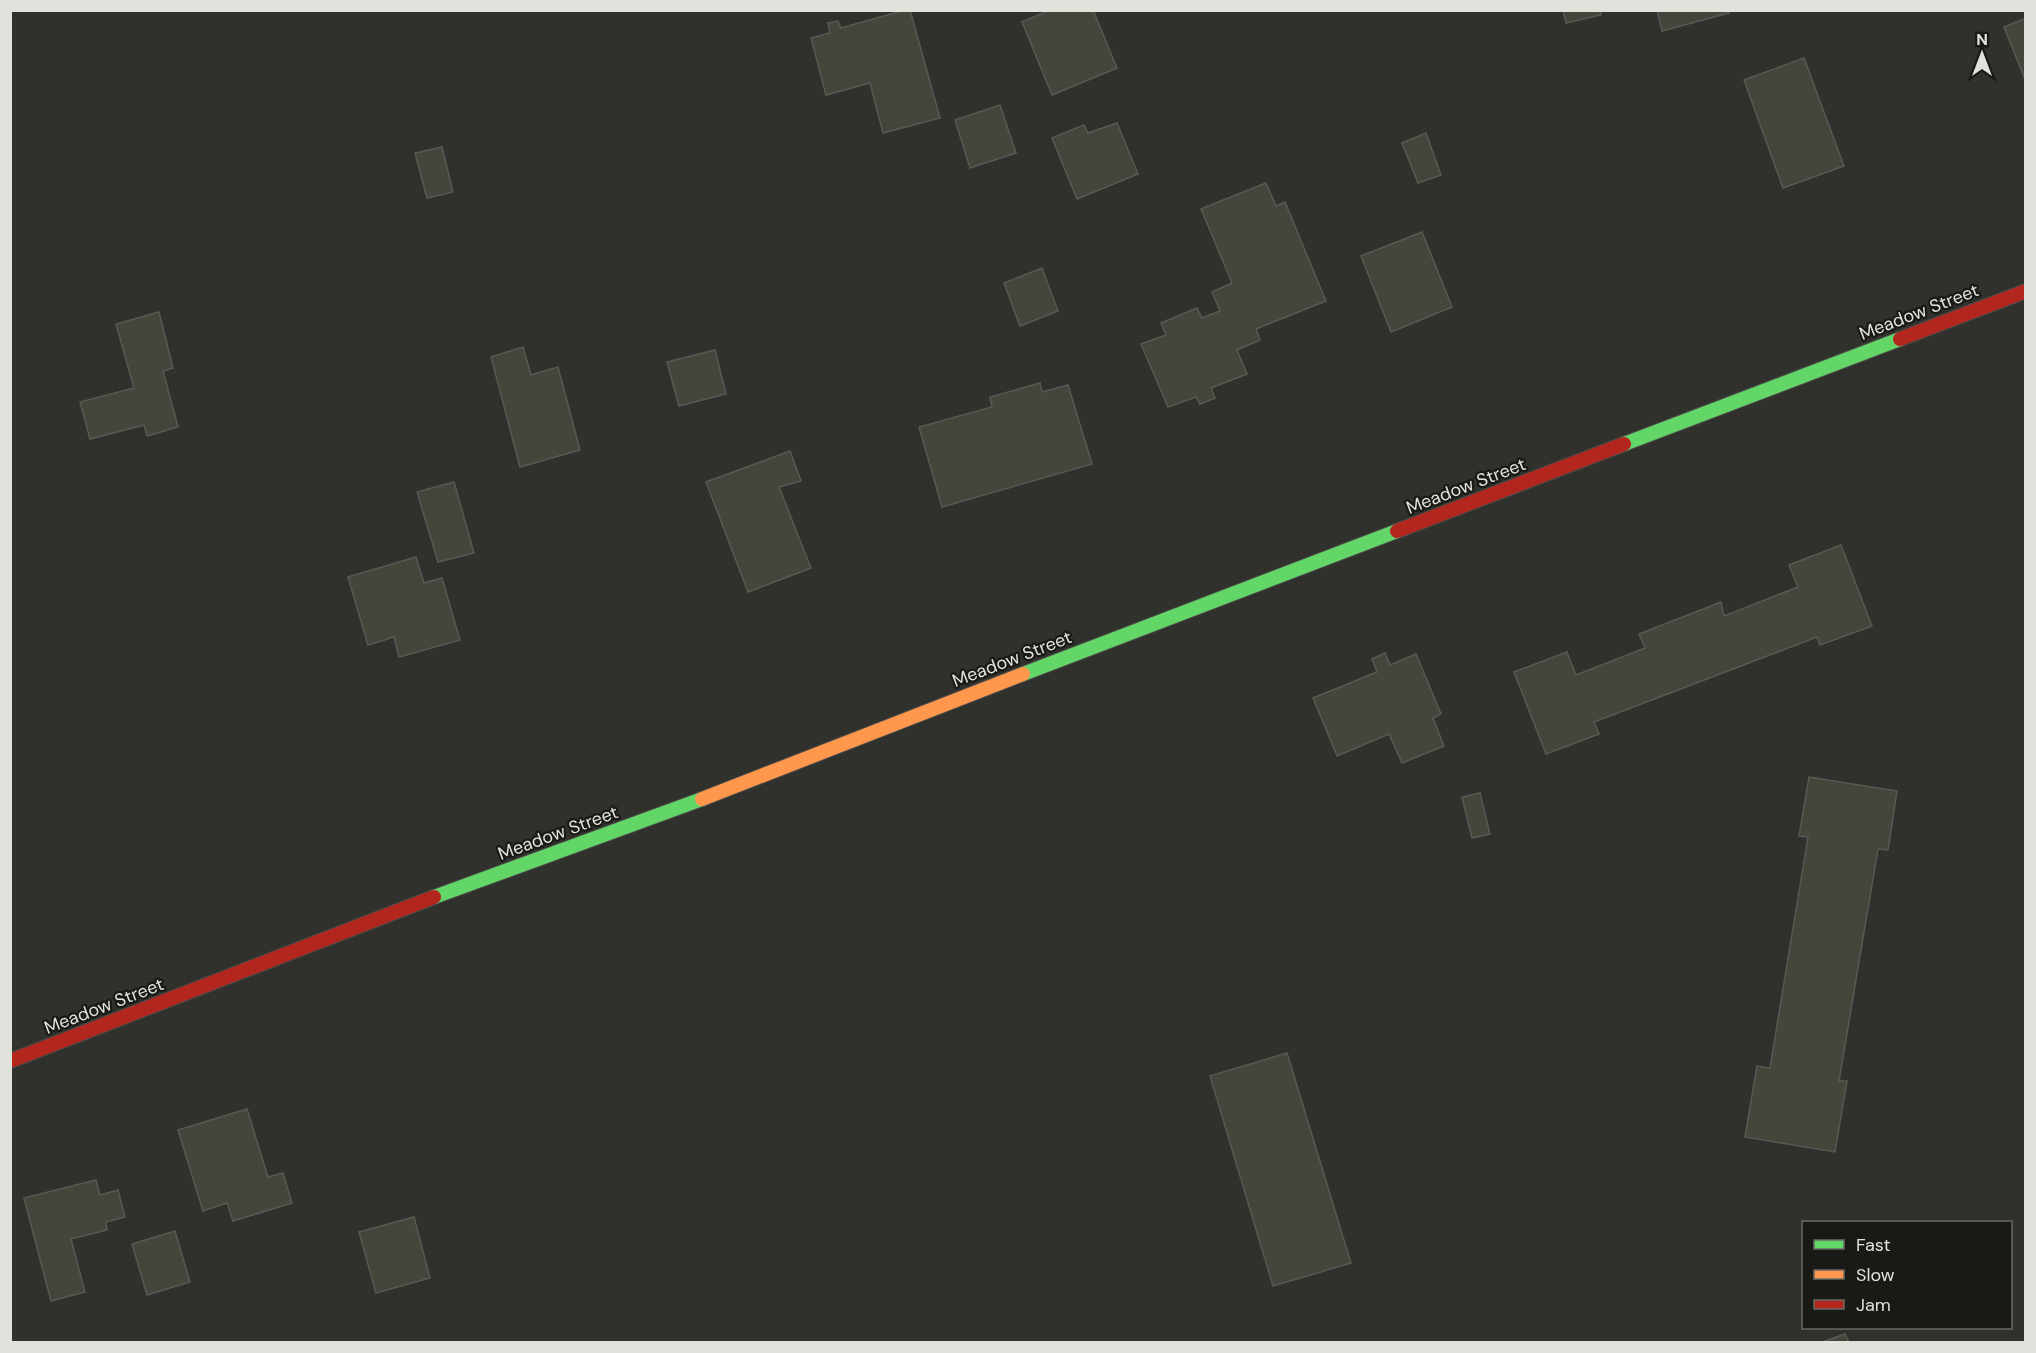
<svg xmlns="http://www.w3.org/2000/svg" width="2036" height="1353" font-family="'DM Sans',sans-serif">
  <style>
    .building { fill: #44463c; stroke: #585954; stroke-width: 1.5 }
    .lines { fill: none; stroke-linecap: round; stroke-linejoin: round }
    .fast-casing { stroke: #4b4c49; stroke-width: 16 }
    .slow-casing { stroke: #4b4c49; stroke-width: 16 }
    .jam-casing { stroke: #4b4c49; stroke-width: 16 }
    .fast { stroke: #63d668; stroke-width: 14 }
    .slow { stroke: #ff974d; stroke-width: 14 }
    .jam { stroke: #b3261e; stroke-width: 14 }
    .labels { text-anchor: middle; stroke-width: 4.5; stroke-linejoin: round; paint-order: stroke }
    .street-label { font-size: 18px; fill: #e0e2dc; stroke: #191a16 }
  </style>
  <rect width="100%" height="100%" fill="#30312c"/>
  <!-- building -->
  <g class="building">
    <path d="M905,10H910L940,118L883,133L870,83L826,95L811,38L830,33L828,23L838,21L841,28Z"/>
    <path d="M1050,10H1093L1117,68L1052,95L1022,22Z"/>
    <path d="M1563,10H1600L1601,15L1566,23Z"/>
    <path d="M1657,10H1728L1729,13L1662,31Z"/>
    <path d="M2026,18V82L2004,27Z"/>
    <path d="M1804,58L1844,166L1783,188L1744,80Z"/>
    <path d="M1000,105L1016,153L970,168L955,120Z"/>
    <path d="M1117,123L1138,174L1077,199L1052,138L1084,125L1088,133Z"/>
    <path d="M1426,133L1441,175L1418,183L1402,143Z"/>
    <path d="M442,147L453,192L427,198L415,153Z"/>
    <path d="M1266,183L1276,206L1285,202L1326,301L1256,329L1260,340L1237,350L1247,374L1211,388L1215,398L1200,404L1196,397L1168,407L1141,344L1166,335L1161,323L1197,308L1202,318L1220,311L1212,292L1232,283L1201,209Z"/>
    <path d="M1422,232L1452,307L1391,332L1361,256Z"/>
    <path d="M1042,268L1058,311L1020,326L1004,283Z"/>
    <path d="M159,312L173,368L163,371L178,427L147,436L144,425L90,439L80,402L134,388L116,324Z"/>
    <path d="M523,347L531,375L558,367L580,450L520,467L491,357Z"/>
    <path d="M715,350L726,394L679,406L667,362Z"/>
    <path d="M1040,383L1042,392L1068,385L1092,464L942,507L919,427L992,407L990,397Z"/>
    <path d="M790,451L801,481L779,487L811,568L748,592L706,482Z"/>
    <path d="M454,482L474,553L438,562L417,492Z"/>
    <path d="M1841,545L1872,626L1820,645L1817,637L1594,722L1599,734L1546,754L1514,672L1567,652L1576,675L1645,648L1639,634L1721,602L1724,616L1798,587L1789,565Z"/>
    <path d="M416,557L424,583L442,578L460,640L399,657L394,637L368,645L348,577Z"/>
    <path d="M1385,653L1390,665L1416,654L1441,714L1433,718L1444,746L1402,763L1389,734L1337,756L1313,698L1377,672L1372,659Z"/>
    <path d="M1809,777L1897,791L1888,850L1878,849L1839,1081H1847L1835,1152L1745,1137L1757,1066L1770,1068L1808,837L1799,836Z"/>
    <path d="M1480,793L1490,834L1472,838L1462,797Z"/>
    <path d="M1287,1053L1351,1263L1273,1286L1210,1076Z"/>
    <path d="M247,1109L268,1177L283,1173L292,1203L233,1221L227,1203L203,1211L178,1130Z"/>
    <path d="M96,1180L100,1195L118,1190L125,1217L106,1222L107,1230L71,1239L85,1292L51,1301L24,1198Z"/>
    <path d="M414,1217L430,1278L376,1293L359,1232Z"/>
    <path d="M175,1231L190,1282L147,1295L132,1244Z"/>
    <path d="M1845,1334L1849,1342H1822Z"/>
  </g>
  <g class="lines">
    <!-- fast casing -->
    <g class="fast-casing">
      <g id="fast">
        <path d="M1624,444L1900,339"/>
        <path d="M1023,674L1397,531"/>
        <path d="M434,897L702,799"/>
      </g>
    </g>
    <!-- slow casing -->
    <g class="slow-casing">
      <path id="slow" d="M702,799L1023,674"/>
    </g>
    <!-- jam casing -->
    <g class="jam-casing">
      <g id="jam">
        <path d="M1900,339L2026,291"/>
        <path d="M1397,531L1624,444"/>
        <path d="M10,1061L434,897"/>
      </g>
    </g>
    <!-- fast -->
    <use href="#fast" class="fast"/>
    <!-- slow -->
    <use href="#slow" class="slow"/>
    <!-- jam -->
    <use href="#jam" class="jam"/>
  </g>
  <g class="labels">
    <!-- street labels -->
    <g class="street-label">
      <text transform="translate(1919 312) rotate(-21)" y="6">Meadow Street</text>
      <text transform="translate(1466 486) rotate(-21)" y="6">Meadow Street</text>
      <text transform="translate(1012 659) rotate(-21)" y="6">Meadow Street</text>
      <text transform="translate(558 833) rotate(-20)" y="6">Meadow Street</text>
      <text transform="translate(104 1006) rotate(-21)" y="6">Meadow Street</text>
    </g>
  </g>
  <!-- border -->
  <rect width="2036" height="1353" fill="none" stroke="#e0e2dc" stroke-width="24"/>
  <!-- legend -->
  <rect x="1802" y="1221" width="210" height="108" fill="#191a16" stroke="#696a65" stroke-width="1.5"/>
  <rect x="1814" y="1240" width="30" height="9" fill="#63d668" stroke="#696a65" stroke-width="1.5"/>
  <text x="1856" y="1251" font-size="18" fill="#e0e2dc">Fast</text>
  <rect x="1814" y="1270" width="30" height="9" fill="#ff974d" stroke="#696a65" stroke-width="1.5"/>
  <text x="1856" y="1281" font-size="18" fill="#e0e2dc">Slow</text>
  <rect x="1814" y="1300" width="30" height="9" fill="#b3261e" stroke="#696a65" stroke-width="1.5"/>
  <text x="1856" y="1311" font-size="18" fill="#e0e2dc">Jam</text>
  <!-- north arrow -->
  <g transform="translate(1982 54)" stroke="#191a16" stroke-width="4.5" paint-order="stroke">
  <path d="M0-4.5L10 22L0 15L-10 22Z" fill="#e0e2dc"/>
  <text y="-9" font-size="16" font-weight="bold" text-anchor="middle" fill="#e0e2dc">N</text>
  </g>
</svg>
